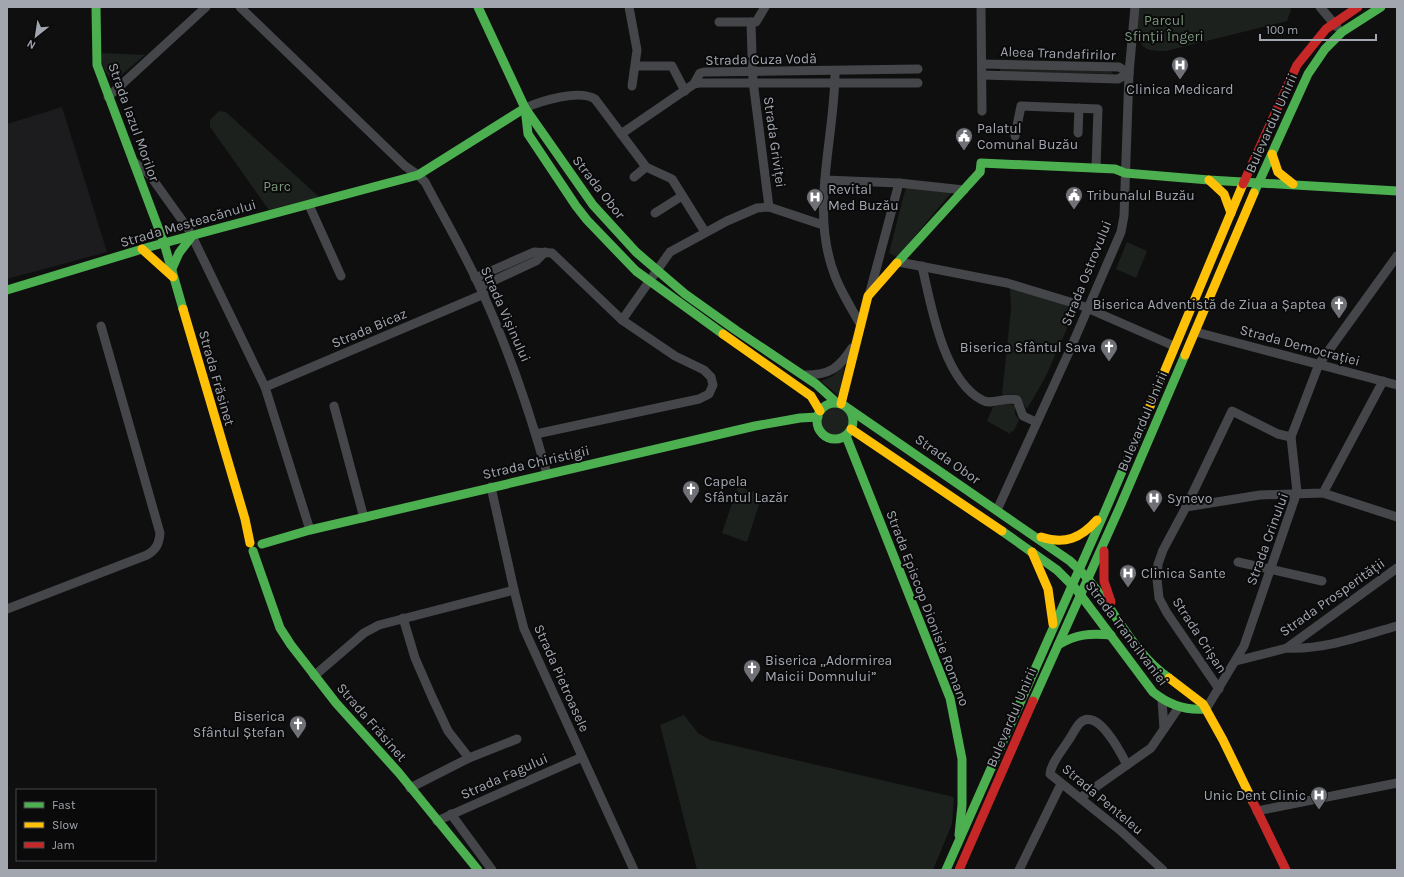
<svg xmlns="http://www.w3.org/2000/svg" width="1404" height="877" font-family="Karla,sans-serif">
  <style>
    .built { fill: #1c1c1e }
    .green { fill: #1c211d }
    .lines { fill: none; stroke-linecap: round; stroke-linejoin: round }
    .street { stroke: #454649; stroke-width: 9 }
    .fast { stroke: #4caf50; stroke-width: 9 }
    .slow { stroke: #ffc107; stroke-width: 9 }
    .jam { stroke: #c62828; stroke-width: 9 }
    .labels { text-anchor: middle; stroke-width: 4; stroke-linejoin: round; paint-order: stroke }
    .park-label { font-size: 14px; fill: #7b987d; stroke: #0a0a0b }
    .street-label { font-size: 14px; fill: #a2a6af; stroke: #0a0a0b }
    .poi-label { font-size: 14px; fill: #a2a6af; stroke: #0a0a0b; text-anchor: start }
  </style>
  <rect width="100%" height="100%" fill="#0f0f10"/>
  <!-- built -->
  <path class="built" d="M62,107L107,252L7,279V124Z"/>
  <!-- green -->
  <g class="green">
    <path d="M1139,7H1289L1291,10L1287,21L1166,51C1161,51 1155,51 1150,50C1132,45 1138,20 1139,7Z"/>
    <path d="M102,53L145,55L114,81C104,72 101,66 102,53Z"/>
    <path d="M1000,67L1111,71L1113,74L1000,72Z"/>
    <path d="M219,111L226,112L319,197L269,210L210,127V120Z"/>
    <path d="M906,187L951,193L897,257L889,253Z"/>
    <path d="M1127,242L1147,251L1136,278L1116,269Z"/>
    <path d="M1010,288L1076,308L1045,378L1027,409C1020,400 1018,391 1003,395L1002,393L1011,310Z"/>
    <path d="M845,363L839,396L821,381L833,376Z"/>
    <path d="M1007,403L1015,406V414L1019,420L1013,432L1011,431L1010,434L987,421L993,407Z"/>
    <circle cx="835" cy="421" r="15"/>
    <path d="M738,486L762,495L747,542L722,533Z"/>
    <path d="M684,715L698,733L710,740L954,797L952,824L933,870H697L660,725Z"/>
  </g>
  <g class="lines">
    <!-- street -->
    <g class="street">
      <path d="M240,7L405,166L418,175L425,182C445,220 467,257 484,296C510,354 530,412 547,474"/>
      <path d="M629,7L637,50L632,86"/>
      <path d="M981,7L982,111"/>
      <path d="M1320,7L1337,27"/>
      <path d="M719,22H756L765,7"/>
      <path d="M751,22L752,55"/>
      <path d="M752,62L753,81L769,207"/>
      <path d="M982,64L1119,67L1129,73"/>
      <path d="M636,66H672L685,91"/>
      <path d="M835,71C835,139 809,210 835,276C841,292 852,309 860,324"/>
      <path d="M982,75L1118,79L1129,73"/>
      <path d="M694,84L700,73L704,72L918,69"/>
      <path d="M108,97L206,7"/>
      <path d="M525,108C541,101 579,89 595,99L646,167L672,179L705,232"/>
      <path d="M1078,133L1079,108"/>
      <path d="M621,134L694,84L699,83H918"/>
      <path d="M1015,136L1021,106L1098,109L1096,168"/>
      <path d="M133,161L149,174L189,230"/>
      <path d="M634,177L646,167"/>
      <path d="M825,180L899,183L964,190"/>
      <path d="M309,205L341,276"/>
      <path d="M655,213L682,196"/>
      <path d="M192,236L265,387L310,530"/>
      <path d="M899,262L1007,283L1080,305L1174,346"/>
      <path d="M922,266C931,305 943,379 982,400C991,406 1005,396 1017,400L1023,416L1036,422"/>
      <path d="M475,278L534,252L552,253L622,320L675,356L704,370L711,377L713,385L709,394L699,399L536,434"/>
      <path d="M480,287L536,261L545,252"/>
      <path d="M870,292L899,183"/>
      <path d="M622,320L670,252L727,221L757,208L769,207L823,225"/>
      <path d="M1196,332L1397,385"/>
      <path d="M805,375C830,375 839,368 852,348"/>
      <path d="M265,387L484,294"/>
      <path d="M334,406L364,518"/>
      <path d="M491,487L514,590L524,629L634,870"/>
      <path d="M1323,493L1397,517"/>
      <path d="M1186,507L1260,495L1323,493L1383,381"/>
      <path d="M997,510L1069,352L1121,232L1124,216L1129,73L1135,7"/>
      <path d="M1238,562L1322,581"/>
      <path d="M7,609L147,555C156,550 159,544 160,533L101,326"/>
      <path d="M403,618L415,658L432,697L448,731L469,758"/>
      <path d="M1287,648C1324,650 1361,636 1397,626"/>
      <path d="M1236,661L1287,648L1397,568"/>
      <path d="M314,676L364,633L379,625L514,590"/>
      <path d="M1219,689L1167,613L1159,598L1157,579L1158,564L1163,550L1186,507L1232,411L1278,434L1291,437"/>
      <path d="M1162,700L1164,729"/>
      <path d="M1206,709L1244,646L1297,492L1291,437L1319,364L1397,256"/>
      <path d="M1127,765C1121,753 1097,706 1080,723C1075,728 1072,736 1068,741C1062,751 1051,763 1050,774L1121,831L1163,870"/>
      <path d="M410,788L469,758L517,739"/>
      <path d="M1080,798L1151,748L1179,707"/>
      <path d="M1257,811L1397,783"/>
      <path d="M451,814L492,870"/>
      <path d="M437,821L582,757"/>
      <path d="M1019,870L1061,784"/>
    </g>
    <!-- fast -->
    <g class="fast">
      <path d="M96,7L97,65L164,243L183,309"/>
      <path d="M478,7L525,108L528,134L576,206L587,220L636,271L723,334"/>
      <path d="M525,108L593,205L636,252L685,294L737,331L816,384L837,403"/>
      <path d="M980,172L981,163L1115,169L1125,173L1209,180L1397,191"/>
      <path d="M1254,193L1308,74L1325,49L1342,32L1381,7"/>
      <path d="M897,263L980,172"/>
      <path d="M171,271L179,253L192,236"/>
      <path d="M7,290L149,247L418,175L525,108"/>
      <circle cx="835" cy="421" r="18"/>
      <path d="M849,409L1070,561C1076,567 1082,572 1087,578C1116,611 1132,652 1169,678"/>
      <path d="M846,436L950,698L962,759V805L959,835"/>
      <path d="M1002,531L1057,570L1076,589L1153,692C1169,705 1186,711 1206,709"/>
      <path d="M262,544L310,530L755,426L800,418L818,417"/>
      <path d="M253,551L280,628L291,645L336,703L399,773L478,870"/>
      <path d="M1058,645C1076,634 1091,633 1111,635"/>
      <path d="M1033,701L1119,509L1185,355"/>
      <path d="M946,870L1106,509L1150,406"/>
    </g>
    <!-- slow -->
    <g class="slow">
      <path d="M1272,154L1278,172L1293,184"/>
      <path d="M1209,180L1224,194L1231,213"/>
      <path d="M142,249L173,277"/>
      <path d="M183,309L245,519L250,543"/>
      <path d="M723,334L811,396L820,411"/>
      <path d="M1185,355L1254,193"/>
      <path d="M841,404L868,296L897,263"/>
      <path d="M1150,406L1243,184"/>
      <path d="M851,429L1002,531"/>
      <path d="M1041,537C1065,545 1081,538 1097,520"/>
      <path d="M1032,552L1048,589L1053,624"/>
      <path d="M1169,678L1203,704L1223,740L1253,802"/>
    </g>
    <!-- jam -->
    <g class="jam">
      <path d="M1243,184L1297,65L1326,29L1358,7"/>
      <path d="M1104,551V581L1111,602"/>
      <path d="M1253,802L1286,870"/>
      <path d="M959,870L1033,701"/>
    </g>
  </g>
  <!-- icons -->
  <defs>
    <g id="hospital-pin" transform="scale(0.9)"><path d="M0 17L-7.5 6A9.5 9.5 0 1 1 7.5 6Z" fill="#6f7177" stroke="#0a0a0b"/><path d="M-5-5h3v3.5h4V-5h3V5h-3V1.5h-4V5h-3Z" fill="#fff"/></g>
    <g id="civic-pin" transform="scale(0.9)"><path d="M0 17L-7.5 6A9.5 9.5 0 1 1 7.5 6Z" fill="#6f7177" stroke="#0a0a0b"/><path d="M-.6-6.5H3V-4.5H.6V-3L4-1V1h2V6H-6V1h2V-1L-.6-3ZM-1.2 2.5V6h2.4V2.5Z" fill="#fff"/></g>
    <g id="church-pin" transform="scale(0.9)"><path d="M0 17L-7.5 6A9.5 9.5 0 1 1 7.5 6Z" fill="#6f7177" stroke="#0a0a0b"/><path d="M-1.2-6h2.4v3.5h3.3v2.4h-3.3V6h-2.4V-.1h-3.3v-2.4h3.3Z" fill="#fff"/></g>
  </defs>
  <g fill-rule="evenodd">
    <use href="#hospital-pin" x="1180" y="65"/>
    <use href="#civic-pin" x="964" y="136"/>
    <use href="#civic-pin" x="1074" y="195"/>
    <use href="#hospital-pin" x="815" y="197"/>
    <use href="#church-pin" x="1339" y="304"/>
    <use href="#church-pin" x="1109" y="347"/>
    <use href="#church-pin" x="691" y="489"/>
    <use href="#hospital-pin" x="1154" y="498"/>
    <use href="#hospital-pin" x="1128" y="573"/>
    <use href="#church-pin" x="752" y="668"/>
    <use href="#church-pin" x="298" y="724"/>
    <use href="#hospital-pin" x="1319" y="795"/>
  </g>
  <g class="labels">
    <!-- park labels -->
    <g class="park-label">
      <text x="1164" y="25">Parcul<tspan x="1164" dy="16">Sfinții Îngeri</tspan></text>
      <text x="277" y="191">Parc</text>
    </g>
    <!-- street labels -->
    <g class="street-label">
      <text transform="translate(1058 53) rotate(2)" y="5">Aleea Trandafirilor</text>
      <text transform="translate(761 59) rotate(-1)" y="5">Strada Cuza Vodă</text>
      <text transform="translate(134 122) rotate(70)" y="5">Strada Iazul Morilor</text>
      <text transform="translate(1271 123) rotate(-66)" y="5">Bulevardul Unirii</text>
      <text transform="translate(775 142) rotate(82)" y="5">Strada Griviței</text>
      <text transform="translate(599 187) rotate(52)" y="5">Strada Obor</text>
      <text transform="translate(188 223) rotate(-16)" y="5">Strada Mesteacănului</text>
      <text transform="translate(1086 273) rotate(-68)" y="5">Strada Ostrovului</text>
      <text transform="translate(506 314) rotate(66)" y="5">Strada Vișinului</text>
      <text transform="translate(369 328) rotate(-23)" y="5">Strada Bicaz</text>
      <text transform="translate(1300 345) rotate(15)" y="5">Strada Democrației</text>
      <text transform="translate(217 378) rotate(74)" y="5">Strada Frăsinet</text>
      <text transform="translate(1142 421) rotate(-67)" y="5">Bulevardul Unirii</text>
      <text transform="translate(948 459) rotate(35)" y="5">Strada Obor</text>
      <text transform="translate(536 462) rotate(-13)" y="5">Strada Chiristigii</text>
      <text transform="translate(1267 539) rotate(-70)" y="5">Strada Crinului</text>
      <text transform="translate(1332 597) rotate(-35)" y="5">Strada Prosperității</text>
      <text transform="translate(928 608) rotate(69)" y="5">Strada Episcop Dionisie Romano</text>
      <text transform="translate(1127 633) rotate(53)" y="5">Strada Transilvaniei</text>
      <text transform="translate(1200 635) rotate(57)" y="5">Strada Crișan</text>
      <text transform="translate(562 678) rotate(66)" y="5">Strada Pietroasele</text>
      <text transform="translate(1011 717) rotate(-67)" y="5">Bulevardul Unirii</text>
      <text transform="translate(372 722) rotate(49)" y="5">Strada Frăsinet</text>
      <text transform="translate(504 776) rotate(-24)" y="5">Strada Fagului</text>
      <text transform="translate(1103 799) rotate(40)" y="5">Strada Penteleu</text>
    </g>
    <!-- poi labels -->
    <g class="poi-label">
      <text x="1180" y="94" text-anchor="middle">Clinica Medicard</text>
      <text x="977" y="133">Palatul<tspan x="977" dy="16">Comunal Buzău</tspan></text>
      <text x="828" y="194">Revital<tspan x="828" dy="16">Med Buzău</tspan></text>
      <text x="1087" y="200">Tribunalul Buzău</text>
      <text x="1326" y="309" text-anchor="end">Biserica Adventistă de Ziua a Șaptea</text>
      <text x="1096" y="352" text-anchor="end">Biserica Sfântul Sava</text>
      <text x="704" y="486">Capela<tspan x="704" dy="16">Sfântul Lazăr</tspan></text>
      <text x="1167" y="503">Synevo</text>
      <text x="1141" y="578">Clinica Sante</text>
      <text x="765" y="665">Biserica „Adormirea<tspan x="765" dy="16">Maicii Domnului”</tspan></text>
      <text x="285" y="721" text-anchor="end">Biserica<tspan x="285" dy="16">Sfântul Ștefan</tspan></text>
      <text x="1306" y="800" text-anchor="end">Unic Dent Clinic</text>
    </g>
  </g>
  <!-- border -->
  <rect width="1404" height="877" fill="none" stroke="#a2a6af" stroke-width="16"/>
  <!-- legend -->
  <rect x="16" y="789" width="140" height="72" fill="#0a0a0b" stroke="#47484d"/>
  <rect x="24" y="802" width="20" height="6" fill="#4caf50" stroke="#47484d"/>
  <text x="52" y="809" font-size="12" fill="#a2a6af">Fast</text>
  <rect x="24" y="822" width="20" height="6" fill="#ffc107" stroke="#47484d"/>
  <text x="52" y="829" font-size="12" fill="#a2a6af">Slow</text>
  <rect x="24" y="842" width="20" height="6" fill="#c62828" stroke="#47484d"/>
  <text x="52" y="849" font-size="12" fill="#a2a6af">Jam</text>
  <!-- north arrow -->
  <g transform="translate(36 36) rotate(210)" stroke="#0a0a0b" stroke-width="3" paint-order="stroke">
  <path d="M0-3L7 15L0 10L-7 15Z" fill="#a2a6af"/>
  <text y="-6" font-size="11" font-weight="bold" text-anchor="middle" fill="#a2a6af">N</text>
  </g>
  <!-- scale -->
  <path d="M1260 34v6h116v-6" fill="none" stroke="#a2a6af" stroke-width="2"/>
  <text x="1266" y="34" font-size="12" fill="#a2a6af" stroke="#0a0a0b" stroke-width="3" paint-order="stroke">100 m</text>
</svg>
